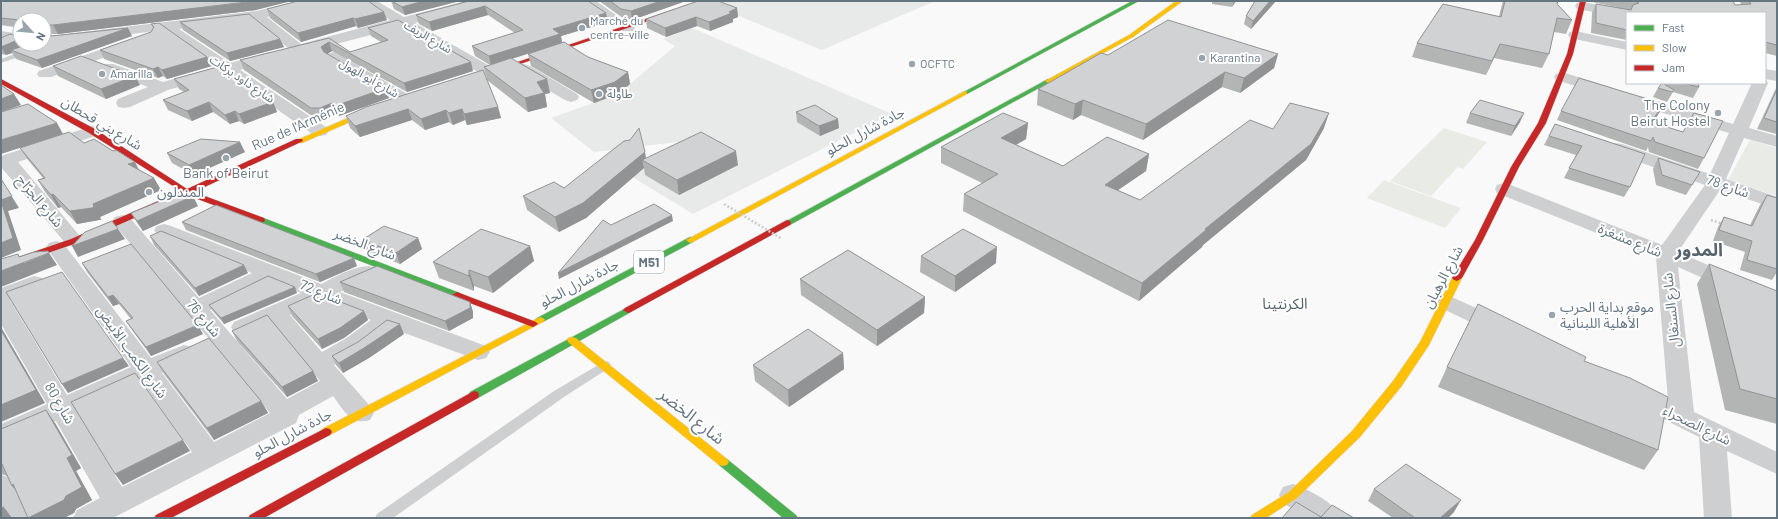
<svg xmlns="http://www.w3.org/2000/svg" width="1778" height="519" font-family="Barlow,'Noto Sans Arabic',sans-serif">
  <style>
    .built { fill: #e8e9e9 }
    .green { fill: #e8ebe6 }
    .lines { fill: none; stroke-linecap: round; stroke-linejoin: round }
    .fast-casing { stroke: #d5d6d7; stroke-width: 1 }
    .slow-casing { stroke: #d5d6d7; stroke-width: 1 }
    .jam-casing { stroke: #d5d6d7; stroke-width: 1 }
    .path { stroke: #cbcccd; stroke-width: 2.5; stroke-dasharray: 2 2; stroke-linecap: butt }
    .lane { fill: #cecfd0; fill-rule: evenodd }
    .street { fill: #cecfd0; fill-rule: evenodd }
    .fast { fill: #4caf50; fill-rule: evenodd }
    .slow { fill: #ffc107; fill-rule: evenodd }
    .jam { fill: #c62828; fill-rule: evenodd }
    .path-bridge { stroke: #cbcccd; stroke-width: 2.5; stroke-dasharray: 2 2; stroke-linecap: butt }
    .wall { fill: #b3b5b5 }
    .shaded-wall { fill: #929394 }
    .building { fill: #d0d2d3; stroke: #929394 }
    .poi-dot { fill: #99a4ac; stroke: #fff; stroke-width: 1.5 }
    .labels { text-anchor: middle; stroke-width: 4; stroke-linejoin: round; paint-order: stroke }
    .far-poi-label { font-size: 12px; fill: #657683; stroke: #fff; text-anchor: start }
    .far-street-label { font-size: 12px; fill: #657683; stroke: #fff }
    .shield { fill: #fff; stroke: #939fa8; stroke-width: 1 }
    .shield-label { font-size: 13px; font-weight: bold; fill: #657683 }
    .poi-label { font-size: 14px; fill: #657683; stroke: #fff; text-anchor: start }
    .street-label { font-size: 14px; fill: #657683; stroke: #fff }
    .neighbourhood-label { font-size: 15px; fill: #57646e; stroke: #fff }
    .near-street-label { font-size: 17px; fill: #657683; stroke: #fff }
    .district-label { font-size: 18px; font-weight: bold; fill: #57646e; stroke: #fff }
  </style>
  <rect width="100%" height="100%" fill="#f9f9f9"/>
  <!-- built -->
  <g class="built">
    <path d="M727,1H935L822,50L714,6Z"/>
    <path d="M692,28L892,114L693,214L629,175L686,141L594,152L551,118L618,94L675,46L663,39Z"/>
  </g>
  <!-- green -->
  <g class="green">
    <path d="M1444,128L1487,142L1463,169L1458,167L1431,196L1390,181Z"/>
    <path d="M1750,140L1777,148V196L1728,180Z"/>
    <path d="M1384,180L1461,208L1445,228L1367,198Z"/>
  </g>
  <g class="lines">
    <!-- fast casing -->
    <g class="fast-casing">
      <g id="fast">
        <path d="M1132,1H1139L967,94H963L962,93Z"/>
        <path d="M1048,79L1051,81L1050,82L790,225L787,226L783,223Z"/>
        <path d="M261,217L460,293L462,295L457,298L454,297L258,222L257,220L258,218Z"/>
        <path d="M690,237L694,240L693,242L543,322H537L535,320L537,318Z"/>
        <path d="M628,307L631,308L633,310L631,312L478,398H470L469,395L470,392Z"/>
        <path d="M723,458L727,459L796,515L798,518H783L719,465L717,462L719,459Z"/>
      </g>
    </g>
    <!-- slow casing -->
    <g class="slow-casing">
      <g id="slow">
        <path d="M1176,1H1183L1133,37L1050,82L1048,83L1045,81L1129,35Z"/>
        <path d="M965,91L967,92V94L693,242L690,243L686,240Z"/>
        <path d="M373,107H379L380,109L302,143H296L295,141Z"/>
        <path d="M1457,275L1462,278L1429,345L1401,387L1360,437L1297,498L1266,518H1250L1252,515L1289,492L1352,431L1393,381L1420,342L1452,278Z"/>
        <path d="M540,317L543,318L545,320L543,322L330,435L326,436L322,435L320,432L322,429Z"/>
        <path d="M572,337L576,338L727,459L729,462L727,465L723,466L719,465L568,342L567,340L568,338Z"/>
      </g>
    </g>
    <!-- jam casing -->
    <g class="jam-casing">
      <g id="jam">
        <path d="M699,1H708L493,73H489L488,72Z"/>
        <path d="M1580,1H1586L1573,54L1546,123L1519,167L1483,240L1462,278L1457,281L1454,280L1452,278L1475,240L1511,167L1538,123L1567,54Z"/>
        <path d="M1,79L95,129L187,189L296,139H302L303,141L194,192L264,218L265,220L264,222H258L187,195L77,243L1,269V263L71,239L181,191L89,133L1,84Z"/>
        <path d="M787,220L790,221L791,223L790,225L631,312L628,313L623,310L625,308Z"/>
        <path d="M457,292L536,322L538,324L533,327L530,326L454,297L452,295Z"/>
        <path d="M474,391L478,392L479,395L478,398L264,518H248L250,515Z"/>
        <path d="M326,428L330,429L332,432L330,435L171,518H154L156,515Z"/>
      </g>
    </g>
    <!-- path -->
    <g class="path">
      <path d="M1711,220L1723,224"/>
      <path d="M543,296L549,293"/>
    </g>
    <!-- lane -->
    <g class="lane">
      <path d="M28,49L32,51L31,53L1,63V59Z"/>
      <path d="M605,361L609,362L611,365L609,368L564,397L393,518H375L377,514L554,391Z"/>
    </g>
    <!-- street -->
    <g class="street">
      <path d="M299,1H324L322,4L267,17L301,44L390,20L360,1H377L404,17L466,1H489L487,4L415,23L495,69L497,72L495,75H483L401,27L298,54L293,52L253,20L179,29L230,63L269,52L274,54L277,57L274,60L240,70L326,127L329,131L326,135L320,136L314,135L226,74L168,90L130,107L124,108L118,107L116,103L118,99L148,87L103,70L100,67L103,64H113L163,82L216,67L164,30L58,43H44V35H58L256,11Z"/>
      <path d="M580,1H596L635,28L633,31H623Z"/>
      <path d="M1582,2L1627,10L1633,13H1627V18L1577,9L1575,6L1577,3Z"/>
      <path d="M1,31L20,34V42L1,39Z"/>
      <path d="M1575,31L1627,42V50L1570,38L1568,35L1570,32Z"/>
      <path d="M128,40L133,41L135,44L133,47L51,77H39L37,74L39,71Z"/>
      <path d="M333,52L338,54L411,96L413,99L411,102L405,104L399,102L328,60L325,57L328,54Z"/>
      <path d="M524,64L530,66L577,94L579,97L577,100L571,102L565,100L518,72L516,69L518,66Z"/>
      <path d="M1765,69L1777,71V81L1765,79Z"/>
      <path d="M1562,72L1610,87L1612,90L1610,93L1604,95L1556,80L1554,77L1556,74Z"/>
      <path d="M1765,79L1768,83L1749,128L1777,136V147L1744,138L1726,179L1777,197V209L1720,190L1678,252L1777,295V311L1678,267L1694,412L1777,452V474L1727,451L1732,518H1704L1699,437L1631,403L1628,397L1631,391L1640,388L1668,400L1656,257L1497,193L1495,189L1497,185L1504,183L1511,185L1662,245L1705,185L1610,152L1607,148L1610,144L1616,143L1622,144L1710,174L1729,133L1630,103L1628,100L1630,97L1636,95L1733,124L1752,83H1765Z"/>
      <path d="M92,126L98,127L101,131L98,135L18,162L84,241L81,245L74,247L67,245L1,167V156Z"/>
      <path d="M122,215L129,217L199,298L252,273L157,234L154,230L157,226L164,224L171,226L321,284C336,277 357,263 375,267L378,272L375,277L340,292L486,346L490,352L486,358L478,360L391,328L361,351L334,365L370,406L374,413L370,420C350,426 344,410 333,396L299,415L296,423L113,518H73L77,510L100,498L56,421L1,445V424L47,404L1,324V288L34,276L42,278L45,283L42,288L10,300L67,395L131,367L46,247L49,243L56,241L63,243L151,358L184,345L192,347L196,353L192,359L162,373L214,442L270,413L115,225L112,221L115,217ZM271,280L301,293L234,322L231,327L234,332L242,335L272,323L320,381L287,399L210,310ZM321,301L371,320L345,339L322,352L290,315ZM142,382L192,452L122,487L77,411Z"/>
      <path d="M1445,294L1507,322L1510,327L1507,332L1499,335L1491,332L1437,306L1434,301L1437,296Z"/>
      <path d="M1,475L11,478L30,518H2Z"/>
      <path d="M1293,484C1308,489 1336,504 1343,518H1307L1283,503L1279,495L1283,487Z"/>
    </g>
    <!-- fast -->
    <use href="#fast" class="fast"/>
    <!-- slow -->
    <use href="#slow" class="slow"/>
    <!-- jam -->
    <use href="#jam" class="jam"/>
    <!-- path-bridge -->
    <path class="path-bridge" d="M724,204L782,239"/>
  </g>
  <!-- wall -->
  <g class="wall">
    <path d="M1,1L256,10L58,34H44V20H20V28L1,25Z"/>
    <path d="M391,1H460L405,15L394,9Z"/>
    <path d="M469,1L608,22L561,36L562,43L512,59L547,79L550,93L545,94L547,107L528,112L487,80L498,107L501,118L467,125L465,120L453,125L449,122L425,130L412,120L360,137L350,128L346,116L487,79L484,67L490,65L475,56L472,46L515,33L488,15L432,31L419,24L416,15Z"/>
    <path d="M599,1H686L632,20L623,18Z"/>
    <path d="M1212,1H1236L1232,7L1212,4Z"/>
    <path d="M1255,1H1276L1251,29L1244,24L1246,16Z"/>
    <path d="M1503,1H1558L1557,4L1572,20L1566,34L1554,32L1549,54L1542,68L1494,58L1486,75L1412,57L1417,43L1499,16Z"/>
    <path d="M1592,1H1733L1735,5H1741L1740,1H1777V56L1765,53V13H1627V40L1591,33L1592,13L1596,4L1629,9H1627L1592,2Z"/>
    <path d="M737,8L738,17L733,19V22L710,31L697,26L666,37L647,28L646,19Z"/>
    <path d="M267,9L387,20L358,28L356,26L301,42L270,18Z"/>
    <path d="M180,22L284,47L230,61L183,30Z"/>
    <path d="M151,24L207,57L212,66L167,79L163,76L158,78L104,59L100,50L151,32L153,28Z"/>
    <path d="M368,28L473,71L407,92L332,51L327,54L389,98L339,116L336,112L323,118H315L244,70L240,60L329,38L350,52L381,42L371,36Z"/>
    <path d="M16,35L20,44L132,36L42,68L16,59L12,53L6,55L1,54V38Z"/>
    <path d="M528,54L588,57L628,72L630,84L618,94L594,103L531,66Z"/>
    <path d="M1278,54L1274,68L1240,93L1222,87L1143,140L1081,115L1073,120L1037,105L1038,89L1108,55Z"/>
    <path d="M53,66L140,85L106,99L58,76Z"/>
    <path d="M174,79L273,102L277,112L244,124L239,121L230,124L213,112L192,121L168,110L163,100L184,92L179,89Z"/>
    <path d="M1664,83H1698L1699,87L1693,98L1673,92L1667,102L1653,97L1658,88Z"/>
    <path d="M1777,86V134L1757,129Z"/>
    <path d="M1664,104L1659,113L1653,123L1704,158L1698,169L1649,152L1648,147L1646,151L1557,120L1561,111Z"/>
    <path d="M796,112L839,128L820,136L797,122Z"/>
    <path d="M1470,113L1520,122L1511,136L1466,123Z"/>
    <path d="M1028,123L1026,139L1016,145L1063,166L1149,154L1146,171L1118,190L1140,200L1273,129L1324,128L1306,160L1203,245L1202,247L1139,301L963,211L964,194L982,183L941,163V147Z"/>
    <path d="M1555,124L1645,154L1630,187L1624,197L1564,178L1576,155L1544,145Z"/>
    <path d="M84,143L139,170L161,190L100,217L101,220H99L77,224L61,207L58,208L45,192L38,180L43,178L28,160L20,148Z"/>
    <path d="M245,152L194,175L172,163L167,153Z"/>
    <path d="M645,152L646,158L738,165L679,195L645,175L644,168L586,218L559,232L527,210L523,196L564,188Z"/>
    <path d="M1658,158L1700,172L1686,195L1656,185L1653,169Z"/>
    <path d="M1767,195L1777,198V272L1772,280L1740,270L1745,252L1713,241L1718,227L1724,217L1750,225L1760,205Z"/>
    <path d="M198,206L143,231L137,223L131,213Z"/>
    <path d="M182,222L357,266L320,282L186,230Z"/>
    <path d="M150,236L248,273L199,296L154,245Z"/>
    <path d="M418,238L422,249L400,264L366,251L362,240Z"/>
    <path d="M530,246L534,261L493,293L474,286V291L439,278L433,262Z"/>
    <path d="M921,256L996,263L955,292L920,272Z"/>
    <path d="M82,263L203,334L151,356L132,330L126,321L131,319L119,304L113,306L87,272Z"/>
    <path d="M1709,264L1776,291L1777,288V424L1725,410L1697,284Z"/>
    <path d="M800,279L925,297L924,313L877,346L801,295Z"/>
    <path d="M340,282L470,302L473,312V318L449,331L344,292Z"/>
    <path d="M297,293L224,324L212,310L209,305Z"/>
    <path d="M288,306L364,311L368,320L344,338L322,349L292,316Z"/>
    <path d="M232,331L313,371L318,381L287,397L237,341Z"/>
    <path d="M404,334L369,358L343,373L336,365L332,356Z"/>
    <path d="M843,353L844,369L789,407L755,381L753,365Z"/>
    <path d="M1584,361L1658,450L1644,470L1438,387L1447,367Z"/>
    <path d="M157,362L261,401L268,413L214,440L164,374Z"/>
    <path d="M55,423L81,468L76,471L92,500L76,509L74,513L64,518H28L17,492L7,476L1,474V429Z"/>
    <path d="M1374,489L1454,512L1448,518H1393L1368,501Z"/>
  </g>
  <!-- shaded-wall -->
  <g class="shaded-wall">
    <path d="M255,1H292L256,10L58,34L53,25Z"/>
    <path d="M424,1H460L405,15L402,7Z"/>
    <path d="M661,1H686L632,20L631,11Z"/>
    <path d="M1234,1H1236L1232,7Z"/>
    <path d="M1270,1H1276L1251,29L1253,21Z"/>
    <path d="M485,6L488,15L432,31L429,22Z"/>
    <path d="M737,8L738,17L733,19V22L710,31L709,22Z"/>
    <path d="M384,12L387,20L358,28L355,19Z"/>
    <path d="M606,13L608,22L561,36L562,43L491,65L489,56L553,29Z"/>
    <path d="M696,17L697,26L666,37L665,28Z"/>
    <path d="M353,18L356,26L301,42L298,33Z"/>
    <path d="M128,28L132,36L42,68L37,60Z"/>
    <path d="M20,39V44H34L11,50L12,53L6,55L1,47Z"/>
    <path d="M280,39L284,47L230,61L227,53Z"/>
    <path d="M329,42L332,51L324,56L321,47Z"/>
    <path d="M1500,44L1494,58L1486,75L1492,61Z"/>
    <path d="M1278,54L1274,68L1240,93L1244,78Z"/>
    <path d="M207,57L212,66L167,79L162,70Z"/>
    <path d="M471,62L473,71L407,92L404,83Z"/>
    <path d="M158,67L163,76L158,78L153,69Z"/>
    <path d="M628,72L630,84L618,94L594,103L591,90Z"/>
    <path d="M1225,72L1222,87L1143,140L1146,124Z"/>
    <path d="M135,76L140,85L106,99L101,89Z"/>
    <path d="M547,79L550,93L545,94L547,107L528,112L525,98L537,82Z"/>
    <path d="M386,88L389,98L339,116L335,106Z"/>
    <path d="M14,94L21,105L1,112V99Z"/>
    <path d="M1083,100L1081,115L1073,120L1075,104Z"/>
    <path d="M209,102L213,112L192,121L187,111Z"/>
    <path d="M273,102L277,112L244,124L239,114Z"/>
    <path d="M332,103L336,112L323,118L320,108Z"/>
    <path d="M1664,104L1659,113L1646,132L1651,122Z"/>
    <path d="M498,107L501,118L467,125L464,114Z"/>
    <path d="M408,109L412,120L360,137L355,126Z"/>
    <path d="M462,109L465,120L453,125L449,113Z"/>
    <path d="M446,110L449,122L425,130L421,119Z"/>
    <path d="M235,111L239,121L230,124L225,115Z"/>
    <path d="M1329,113L1324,128L1306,160L1203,245L1202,247L1139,301L1142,283L1205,229Z"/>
    <path d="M1524,113L1520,122L1511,136L1515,126Z"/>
    <path d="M838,119L839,128L820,136L819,126Z"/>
    <path d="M57,123L63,134L1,154V140Z"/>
    <path d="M1028,123L1026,139L1000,154L1001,138Z"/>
    <path d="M240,142L245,152L194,175L189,165Z"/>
    <path d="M736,151L738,165L679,195L677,180Z"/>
    <path d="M645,152L646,162L642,160L644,168L586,218L559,232L555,217Z"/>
    <path d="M1149,154L1146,171L1102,201L1105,185Z"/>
    <path d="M135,162L141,174L128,164Z"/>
    <path d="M154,178L161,190L100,217L101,220H99L77,224L70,211L93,204Z"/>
    <path d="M1,179L19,208L8,211L21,250L1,258Z"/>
    <path d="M53,194L61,207L58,208L51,195Z"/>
    <path d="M193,196L198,206L143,231L137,221Z"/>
    <path d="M672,215L673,221L559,279L558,273Z"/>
    <path d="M118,229L125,239L78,257L72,246Z"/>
    <path d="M418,238L422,249L400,264L396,253Z"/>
    <path d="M530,246L534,261L493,293L488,277Z"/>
    <path d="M997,247L996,263L955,292V276Z"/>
    <path d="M49,253L57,265L1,287V271L19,257L18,254L24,263Z"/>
    <path d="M354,258L357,266L320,282L316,274Z"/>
    <path d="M244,265L248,273L199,296L195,288Z"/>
    <path d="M469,270L474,286V291L469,276Z"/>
    <path d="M295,287L297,293L224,324L221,318Z"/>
    <path d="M113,295L119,304L113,306L108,297Z"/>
    <path d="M925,297L924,313L877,346V330Z"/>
    <path d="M470,302L473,312V318L449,331L445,321Z"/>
    <path d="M364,311L368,320L344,338L322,349L318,339Z"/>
    <path d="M400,324L404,334L369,358L343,373L339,363Z"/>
    <path d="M198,325L203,334L151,356L146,347Z"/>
    <path d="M1,327L45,403L1,422Z"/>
    <path d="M843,353L844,369L789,407L788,390Z"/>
    <path d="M123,358L129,366L68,393L62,384Z"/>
    <path d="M313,371L318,381L287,397L282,387Z"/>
    <path d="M261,401L268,413L214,440L207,428Z"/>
    <path d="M46,410L55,423L81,468L76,471L92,500L76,509L74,513L64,518H28L67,458Z"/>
    <path d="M183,440L190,451L123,485L115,474Z"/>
    <path d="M13,484L23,499L12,486Z"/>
    <path d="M1461,500L1454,512L1448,518H1440Z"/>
    <path d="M3,506L12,518H1V510Z"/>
  </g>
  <!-- building -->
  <g class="building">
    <path d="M1,1H255L53,25H44V20H20L1,18Z"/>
    <path d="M298,1H368L384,12L355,19L353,18L298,33L267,9Z"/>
    <path d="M392,1H424L402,7Z"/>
    <path d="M469,1H588L606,13L553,29L560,34L489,56L472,46L523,30L485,6L429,22L416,15Z"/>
    <path d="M610,1H661L631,11L621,9Z"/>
    <path d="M698,1H718L737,8L729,12L732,13L709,22L696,17L665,28L646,19Z"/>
    <path d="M1255,1H1270L1253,21L1246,16Z"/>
    <path d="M1505,1H1558L1557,4L1572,20L1557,18L1549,54L1500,44L1492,61L1417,43L1443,4L1501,17Z"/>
    <path d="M1635,1H1733L1735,5L1751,4L1749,1H1777V45L1765,42V13H1627V30L1596,23V4L1631,10L1633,5L1639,3Z"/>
    <path d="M249,14L280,39L227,53L180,22Z"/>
    <path d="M398,20L471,62L404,83L329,42L321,47L324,52L386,88L335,106L332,103L320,108H311L240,60L329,38L350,52L388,40L368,28Z"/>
    <path d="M1168,20L1278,54L1244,78L1225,72L1146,124L1083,100L1075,104L1038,89L1101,53L1108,55Z"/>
    <path d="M159,23L207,57L162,70L158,67L153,69L100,50L151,32L154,27L151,24Z"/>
    <path d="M128,28L37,60L11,50L29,44H44V38L51,36Z"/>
    <path d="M20,30V39L1,47V38L10,34L16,35L17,32Z"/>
    <path d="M564,42L588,57L628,72L615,82L591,90L528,54Z"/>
    <path d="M81,56L135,76L101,89L53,66Z"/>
    <path d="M511,58L547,79L537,82L544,93L525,98L484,67Z"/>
    <path d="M221,66L273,102L239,114L235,111L225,115L209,102L187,111L163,100L189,90L174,79Z"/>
    <path d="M483,70L498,107L464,114L462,109L449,113L446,110L421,119L408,109L355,126L346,116L366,107Z"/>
    <path d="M1579,78L1664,104L1651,122L1683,132L1694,113L1723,121L1704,158L1655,142L1653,137L1651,141L1561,111Z"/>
    <path d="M1662,83L1674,90L1672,92L1658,88Z"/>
    <path d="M1683,83H1698L1699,87Z"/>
    <path d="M1,85L14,94L1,99Z"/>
    <path d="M1777,89V122L1764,118Z"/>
    <path d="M1480,100L1524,113L1515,126L1470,113Z"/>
    <path d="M1290,103L1329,113L1311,144L1205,229L1206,230L1142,283L964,194L998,174L941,147L1003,113L1028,123L1001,138L1063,166L1107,137L1149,154L1105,185L1140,200L1250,120L1273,129Z"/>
    <path d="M28,104L57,123L1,140V112Z"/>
    <path d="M815,105L838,119L819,126L796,112Z"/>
    <path d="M1555,124L1645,154L1630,187L1569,168L1582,146L1549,136Z"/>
    <path d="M639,128L645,152L583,203L555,217L523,196L554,182L564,188L624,141L630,140Z"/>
    <path d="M69,132L84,143L94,139L113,151L116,150L135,162L128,164L154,178L93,204L94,207L92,208L70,211L53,194L51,195L38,180L45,178L20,148Z"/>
    <path d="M701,132L736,151L677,180L642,160Z"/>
    <path d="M201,139L240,142L189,165L167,153Z"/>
    <path d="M1658,158L1700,172L1692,185L1662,175Z"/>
    <path d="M1,179L12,196L1,200Z"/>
    <path d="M189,194L193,196L137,221L131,213L175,195Z"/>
    <path d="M1767,195L1777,198V269L1747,260L1752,241L1719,230L1724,217L1752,226Z"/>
    <path d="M1,201L13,238L1,243Z"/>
    <path d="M654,204L672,215L558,273L603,220L611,225Z"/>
    <path d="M216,205L354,258L316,274L182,222Z"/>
    <path d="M112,221L118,229L72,246L85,232Z"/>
    <path d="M384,226L418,238L396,253L362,240Z"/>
    <path d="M481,229L530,246L488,277L469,270V276L433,262Z"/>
    <path d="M963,229L997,247L955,276L921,256Z"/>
    <path d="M161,231L244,265L195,288L150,236Z"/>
    <path d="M131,244L198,325L146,347L126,321L133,318L113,295L108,297L82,263Z"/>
    <path d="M848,250L925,297L877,330L800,279Z"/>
    <path d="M48,251L49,253L1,271V259L18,254L19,257L34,252Z"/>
    <path d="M1709,264L1777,291V399L1740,389Z"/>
    <path d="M377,266L470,302V308L445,321L340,282Z"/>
    <path d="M62,272L123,358L62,384L6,292Z"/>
    <path d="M268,276L295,287L221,318L209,305Z"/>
    <path d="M317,293L364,311L340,328L318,339L288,306Z"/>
    <path d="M1478,304L1586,357L1584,361L1630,378L1668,397L1658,450L1447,367Z"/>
    <path d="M267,315L313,371L282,387L232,331Z"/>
    <path d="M387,320L400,324L364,348L339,363L332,356L358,342Z"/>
    <path d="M808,329L843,353L788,390L753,365Z"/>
    <path d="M1,330L36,390L1,405Z"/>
    <path d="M209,338L261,401L207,428L157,362Z"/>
    <path d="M135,373L183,440L115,474L71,402Z"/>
    <path d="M46,410L72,455L67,458L82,487L66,496L64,500L28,518L13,484L12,486L2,464H1V429Z"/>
    <path d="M1406,464L1461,500L1440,518H1415L1374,489Z"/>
    <path d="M1296,502L1321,517L1332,505L1354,518H1282Z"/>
  </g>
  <!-- markers -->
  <g class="poi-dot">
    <circle cx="582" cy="28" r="4"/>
    <circle cx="1202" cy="58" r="4"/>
    <circle cx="912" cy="64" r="4"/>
    <circle cx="102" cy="74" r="4"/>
    <circle cx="599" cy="94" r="4"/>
    <circle cx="1718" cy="113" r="4"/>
    <circle cx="226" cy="158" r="4"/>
    <circle cx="149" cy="192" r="4"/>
    <circle cx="1552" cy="315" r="4"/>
  </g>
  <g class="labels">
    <!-- far-poi labels -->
    <g class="far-poi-label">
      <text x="590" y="25">Marché du<tspan x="590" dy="14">centre-ville</tspan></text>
      <text x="1210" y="62">Karantina</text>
      <text x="920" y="68">OCFTC</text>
      <text x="110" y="78">Amarilla</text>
      <text x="607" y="98">طاولة</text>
    </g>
    <!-- far-street labels -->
    <g class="far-street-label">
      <text transform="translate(428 37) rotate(30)" y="4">شارع الريف</text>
      <text transform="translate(369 78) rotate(30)" y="4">شارع أبو الهول</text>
      <text transform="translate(242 79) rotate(34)" y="4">شارع داود بركات</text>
    </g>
    <!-- shield labels -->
    <rect class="shield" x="634" y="251" width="30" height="22" rx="3"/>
    <g class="shield-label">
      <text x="649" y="267">M51</text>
    </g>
    <!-- poi labels -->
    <g class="poi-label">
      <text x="1710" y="110" text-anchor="end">The Colony<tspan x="1710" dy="16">Beirut Hostel</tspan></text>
      <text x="226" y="178" text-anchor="middle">Bank of Beirut</text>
      <text x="157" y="197">المندلون</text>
      <text x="1560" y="312">موقع بداية الحرب<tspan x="1560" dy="16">الأهلية اللبنانية</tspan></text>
    </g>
    <!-- street labels -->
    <g class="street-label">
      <text transform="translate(102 123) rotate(31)" y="5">شارع بني قحطان</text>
      <text transform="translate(298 126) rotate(-24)" y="5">Rue de l'Arménie</text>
      <text transform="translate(865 131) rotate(-28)" y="5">جادة شارل الحلو</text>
      <text transform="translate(1728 186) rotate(19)" y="5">شارع 78</text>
      <text transform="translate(40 201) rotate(50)" y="5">شارع الجرّاح</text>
      <text transform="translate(1630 240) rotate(22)" y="5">شارع مشغرة</text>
      <text transform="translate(365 244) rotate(21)" y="5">شارع الخضر</text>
      <text transform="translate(1443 277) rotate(-62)" y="5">شارع الرهبان</text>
      <text transform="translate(579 283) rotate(-28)" y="5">جادة شارل الحلو</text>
      <text transform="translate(321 292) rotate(22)" y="5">شارع 72</text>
      <text transform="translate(1671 310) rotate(-96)" y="5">شارع السنغال</text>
      <text transform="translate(204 318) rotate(50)" y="5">شارع 76</text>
      <text transform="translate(132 352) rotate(54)" y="5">شارع الكمب الأبيض</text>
      <text transform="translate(60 403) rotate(60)" y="5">شارع 80</text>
      <text transform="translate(1697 425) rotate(26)" y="5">شارع الصحراء</text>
      <text transform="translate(292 433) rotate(-28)" y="5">جادة شارل الحلو</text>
    </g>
    <!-- neighbourhood labels -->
    <g class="neighbourhood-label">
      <text x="1285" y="309">الكرنتينا</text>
    </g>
    <!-- near-street labels -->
    <g class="near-street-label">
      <text transform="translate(692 416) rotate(39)" y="6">شارع الخضر</text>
    </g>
    <!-- district labels -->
    <g class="district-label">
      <text x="1699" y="256">المدور</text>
    </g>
  </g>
  <!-- border -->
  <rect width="1778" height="519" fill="none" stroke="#657683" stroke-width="4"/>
  <!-- legend -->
  <rect x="1626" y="12" width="140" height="72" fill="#ffffff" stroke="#c1c8cd"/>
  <rect x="1634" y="25" width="20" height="6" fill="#4caf50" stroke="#c1c8cd"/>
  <text x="1662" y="32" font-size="12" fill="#657683">Fast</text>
  <rect x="1634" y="45" width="20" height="6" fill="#ffc107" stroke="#c1c8cd"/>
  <text x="1662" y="52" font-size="12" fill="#657683">Slow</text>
  <rect x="1634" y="65" width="20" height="6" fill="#c62828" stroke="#c1c8cd"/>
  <text x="1662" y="72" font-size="12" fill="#657683">Jam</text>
  <!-- north arrow -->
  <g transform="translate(32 32) rotate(117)"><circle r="19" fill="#ffffff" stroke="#c1c8cd"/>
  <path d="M0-3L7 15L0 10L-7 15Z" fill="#99a4ac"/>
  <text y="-6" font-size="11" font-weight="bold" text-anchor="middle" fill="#657683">N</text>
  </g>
</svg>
